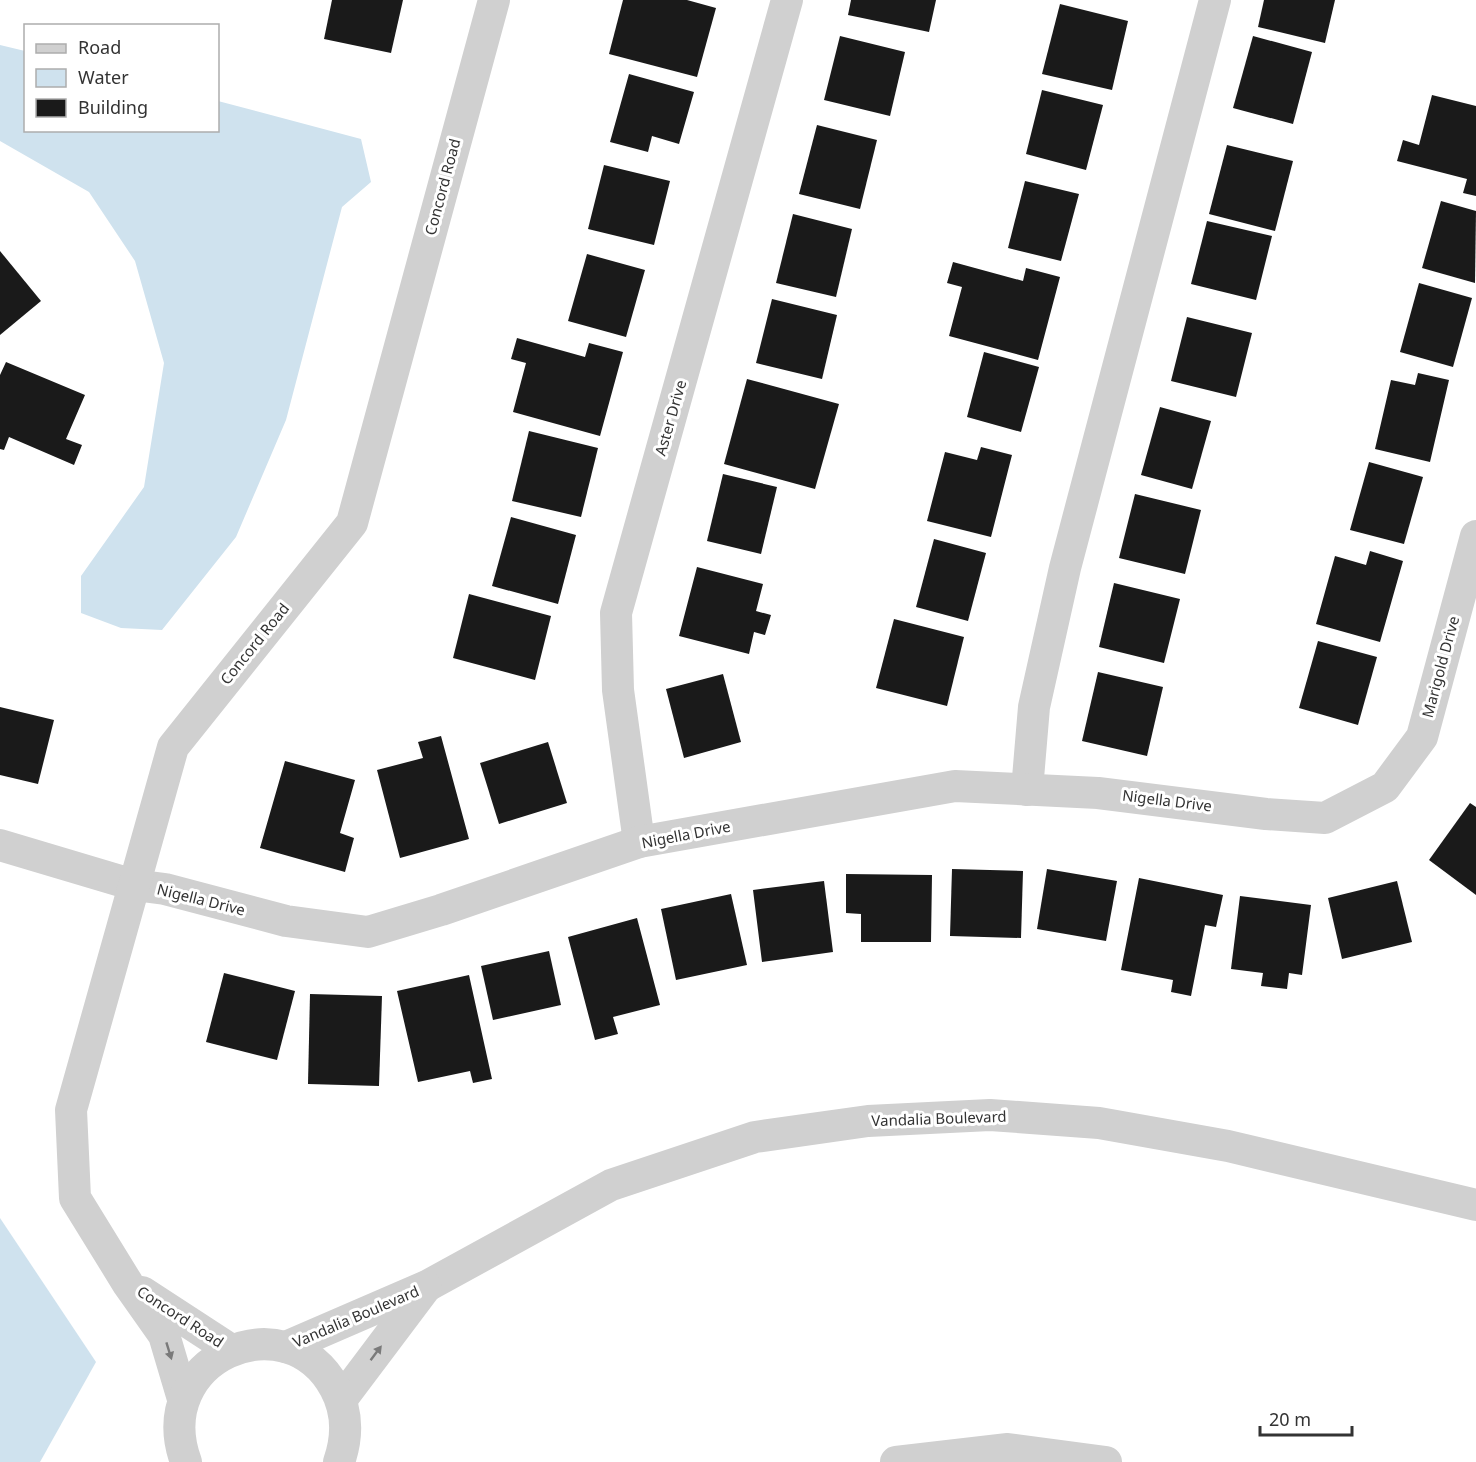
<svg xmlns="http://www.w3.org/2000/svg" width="1476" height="1462" font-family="'Noto Sans',sans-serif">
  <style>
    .water { fill: #cfe2ee }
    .building { fill: #1a1a1a }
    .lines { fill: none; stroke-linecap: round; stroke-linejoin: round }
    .minor { stroke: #d0d0d0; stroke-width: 32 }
    .oneway { fill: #7a7a7a }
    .labels { text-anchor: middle; stroke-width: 6; stroke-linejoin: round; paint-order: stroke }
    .street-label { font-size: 15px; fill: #333; stroke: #fff }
  </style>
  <rect width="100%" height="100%" fill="#fff"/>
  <!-- water -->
  <g class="water">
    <path d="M0,45L25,51L26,130H218V101L361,139L371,182L342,207L286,420L236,537L162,630L121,628L81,613V576L144,487L164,363L135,261L89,192L0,141Z"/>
    <path d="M0,1218L96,1362L40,1462H0Z"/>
  </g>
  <!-- building -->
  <g class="building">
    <path d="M332,0H403L391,53L324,39Z"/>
    <path d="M623,0H687L716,8L697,77L609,54Z"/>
    <path d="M851,0H936L929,32L848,15Z"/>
    <path d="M1264,0H1335L1325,43L1258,27Z"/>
    <path d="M1060,4L1128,21L1112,90L1042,74Z"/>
    <path d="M840,36L905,52L890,116L824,100Z"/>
    <path d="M1253,36L1312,52L1293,124L1233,108Z"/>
    <path d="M629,74L694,92L679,144L652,136L648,152L610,142Z"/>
    <path d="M1042,90L1103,105L1086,170L1026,154Z"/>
    <path d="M1432,95L1476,106V196L1463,193L1467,179L1397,161L1403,140L1419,145Z"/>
    <path d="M817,125L877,140L860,209L799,194Z"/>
    <path d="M1227,145L1293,161L1275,231L1209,214Z"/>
    <path d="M604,165L670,181L654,245L588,229Z"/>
    <path d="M1025,181L1079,194L1061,261L1008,248Z"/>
    <path d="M1441,201L1476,211L1475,283L1422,268Z"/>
    <path d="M793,214L852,229L836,297L776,283Z"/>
    <path d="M1207,221L1272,236L1256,300L1191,284Z"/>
    <path d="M0,251L41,301L0,335Z"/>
    <path d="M587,254L645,270L626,337L568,321Z"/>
    <path d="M953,262L1023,281L1026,268L1060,277L1038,360L949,336L962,287L947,283Z"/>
    <path d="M1419,283L1472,298L1453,367L1400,352Z"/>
    <path d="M772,299L837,315L822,379L756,363Z"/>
    <path d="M1187,317L1252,333L1236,397L1171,381Z"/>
    <path d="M517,338L585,357L589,343L623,352L600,436L513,412L526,363L511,359Z"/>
    <path d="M984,352L1039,367L1021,432L967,417Z"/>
    <path d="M6,362L85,395L66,439L82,445L74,465L9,437L4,450L0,449V375Z"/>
    <path d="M1418,373L1449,380L1430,462L1375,449L1391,380L1415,385Z"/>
    <path d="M747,379L839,404L815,489L724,464Z"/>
    <path d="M1160,407L1211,421L1192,489L1141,475Z"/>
    <path d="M529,431L598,448L581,517L512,501Z"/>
    <path d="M981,447L1012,455L991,537L927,521L945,452L977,460Z"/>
    <path d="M1369,462L1423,477L1404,544L1350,530Z"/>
    <path d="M723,474L777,487L761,554L707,541Z"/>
    <path d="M1135,494L1201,510L1185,574L1119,558Z"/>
    <path d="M511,517L576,535L558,604L492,586Z"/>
    <path d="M934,539L986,553L968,621L916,607Z"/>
    <path d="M1370,551L1403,561L1380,642L1316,624L1335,556L1366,565Z"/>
    <path d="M697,567L763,584L756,611L771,615L765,635L754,632L749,654L679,636Z"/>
    <path d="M1114,583L1180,599L1164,663L1099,647Z"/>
    <path d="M469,594L551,616L535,680L453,658Z"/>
    <path d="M894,619L964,637L947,706L876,688Z"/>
    <path d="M1318,641L1377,657L1358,725L1299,708Z"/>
    <path d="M1098,672L1163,687L1147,756L1082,741Z"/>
    <path d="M723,674L741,742L684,758L666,689Z"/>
    <path d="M0,707L54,720L38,784L0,775Z"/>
    <path d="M441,736L469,839L400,858L377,770L423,758L418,742Z"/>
    <path d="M548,742L567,803L499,824L480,763Z"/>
    <path d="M285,761L355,780L340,833L354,838L345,872L260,848Z"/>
    <path d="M1470,803L1476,807V895L1429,860Z"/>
    <path d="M952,869L1023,871L1021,938L950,936Z"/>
    <path d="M1047,869L1117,881L1106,941L1037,929Z"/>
    <path d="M846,874L932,875L931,942H861V914L846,913Z"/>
    <path d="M1139,878L1223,895L1216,927L1205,925L1191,996L1171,992L1173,980L1121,970Z"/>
    <path d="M824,881L833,952L762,962L753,890Z"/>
    <path d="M1397,881L1412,942L1342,959L1328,898Z"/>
    <path d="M731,894L747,965L676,980L661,909Z"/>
    <path d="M1240,896L1311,905L1302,975L1289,973L1287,989L1261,986L1263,973L1231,969Z"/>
    <path d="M637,918L660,1005L613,1017L618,1034L595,1040L568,937Z"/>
    <path d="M549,951L561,1005L493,1020L481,966Z"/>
    <path d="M224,973L295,991L277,1060L206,1042Z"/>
    <path d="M469,975L492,1079L473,1083L470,1071L418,1082L397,991Z"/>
    <path d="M310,994L382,996L379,1086L308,1084Z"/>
  </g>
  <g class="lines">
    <!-- minor -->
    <g class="minor">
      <path d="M1027,790L1034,707L1065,568L1215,0"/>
      <path d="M639,842L618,690L616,613L787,0"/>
      <path d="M0,845L134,885L165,889L286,921L368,932L441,910L639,842L955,786L1098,793L1266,814L1325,818L1385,787L1422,737L1476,536"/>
      <path d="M142,1292L231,1350"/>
      <path d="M286,1347L427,1286L611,1185L755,1137L868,1121L990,1115L1099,1123L1228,1146L1476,1205"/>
      <path d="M183,1399L164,1335L128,1284L75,1198L71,1110L173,747L352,523L494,0"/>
      <path d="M341,1400L426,1287"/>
      <path d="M186,1462C148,1359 286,1298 335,1388C348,1412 348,1436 339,1462"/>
      <path d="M896,1462L1008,1449L1106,1462"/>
    </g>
  </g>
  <!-- one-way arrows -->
  <defs><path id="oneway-solid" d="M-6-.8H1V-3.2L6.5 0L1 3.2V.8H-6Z" transform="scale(1.5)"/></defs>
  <g class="oneway">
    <use href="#oneway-solid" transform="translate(169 1351) rotate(73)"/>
    <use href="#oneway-solid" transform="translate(376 1353) rotate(-53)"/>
  </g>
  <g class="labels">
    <!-- street labels -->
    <g class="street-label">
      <text transform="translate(443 187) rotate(-75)" y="5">Concord Road</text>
      <text transform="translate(671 418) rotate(-74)" y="5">Aster Drive</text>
      <text transform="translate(255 644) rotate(-51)" y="5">Concord Road</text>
      <text transform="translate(1441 667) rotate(-75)" y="5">Marigold Drive</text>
      <text transform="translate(1167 801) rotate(7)" y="5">Nigella Drive</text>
      <text transform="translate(686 835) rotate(-11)" y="5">Nigella Drive</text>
      <text transform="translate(201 900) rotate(14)" y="5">Nigella Drive</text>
      <text transform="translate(939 1119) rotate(-2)" y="5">Vandalia Boulevard</text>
      <text transform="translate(180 1317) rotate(33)" y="5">Concord Road</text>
      <text transform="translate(356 1317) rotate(-23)" y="5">Vandalia Boulevard</text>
    </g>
  </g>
  <!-- legend -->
  <rect x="24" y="24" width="195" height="108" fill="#ffffff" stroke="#adadad" stroke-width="1.5"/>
  <rect x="36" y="44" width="30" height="9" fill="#d0d0d0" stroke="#adadad" stroke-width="1.5"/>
  <text x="78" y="54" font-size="18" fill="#333333">Road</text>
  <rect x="36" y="69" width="30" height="18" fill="#cfe2ee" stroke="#adadad" stroke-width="1.5"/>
  <text x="78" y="84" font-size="18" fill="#333333">Water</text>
  <rect x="36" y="99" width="30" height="18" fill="#1a1a1a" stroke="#adadad" stroke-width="1.5"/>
  <text x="78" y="114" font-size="18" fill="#333333">Building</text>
  <!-- scale -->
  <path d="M1260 1426v9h92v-9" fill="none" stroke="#333333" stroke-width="3"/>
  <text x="1269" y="1426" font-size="18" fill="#333333" stroke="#ffffff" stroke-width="4.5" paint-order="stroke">20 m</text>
</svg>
